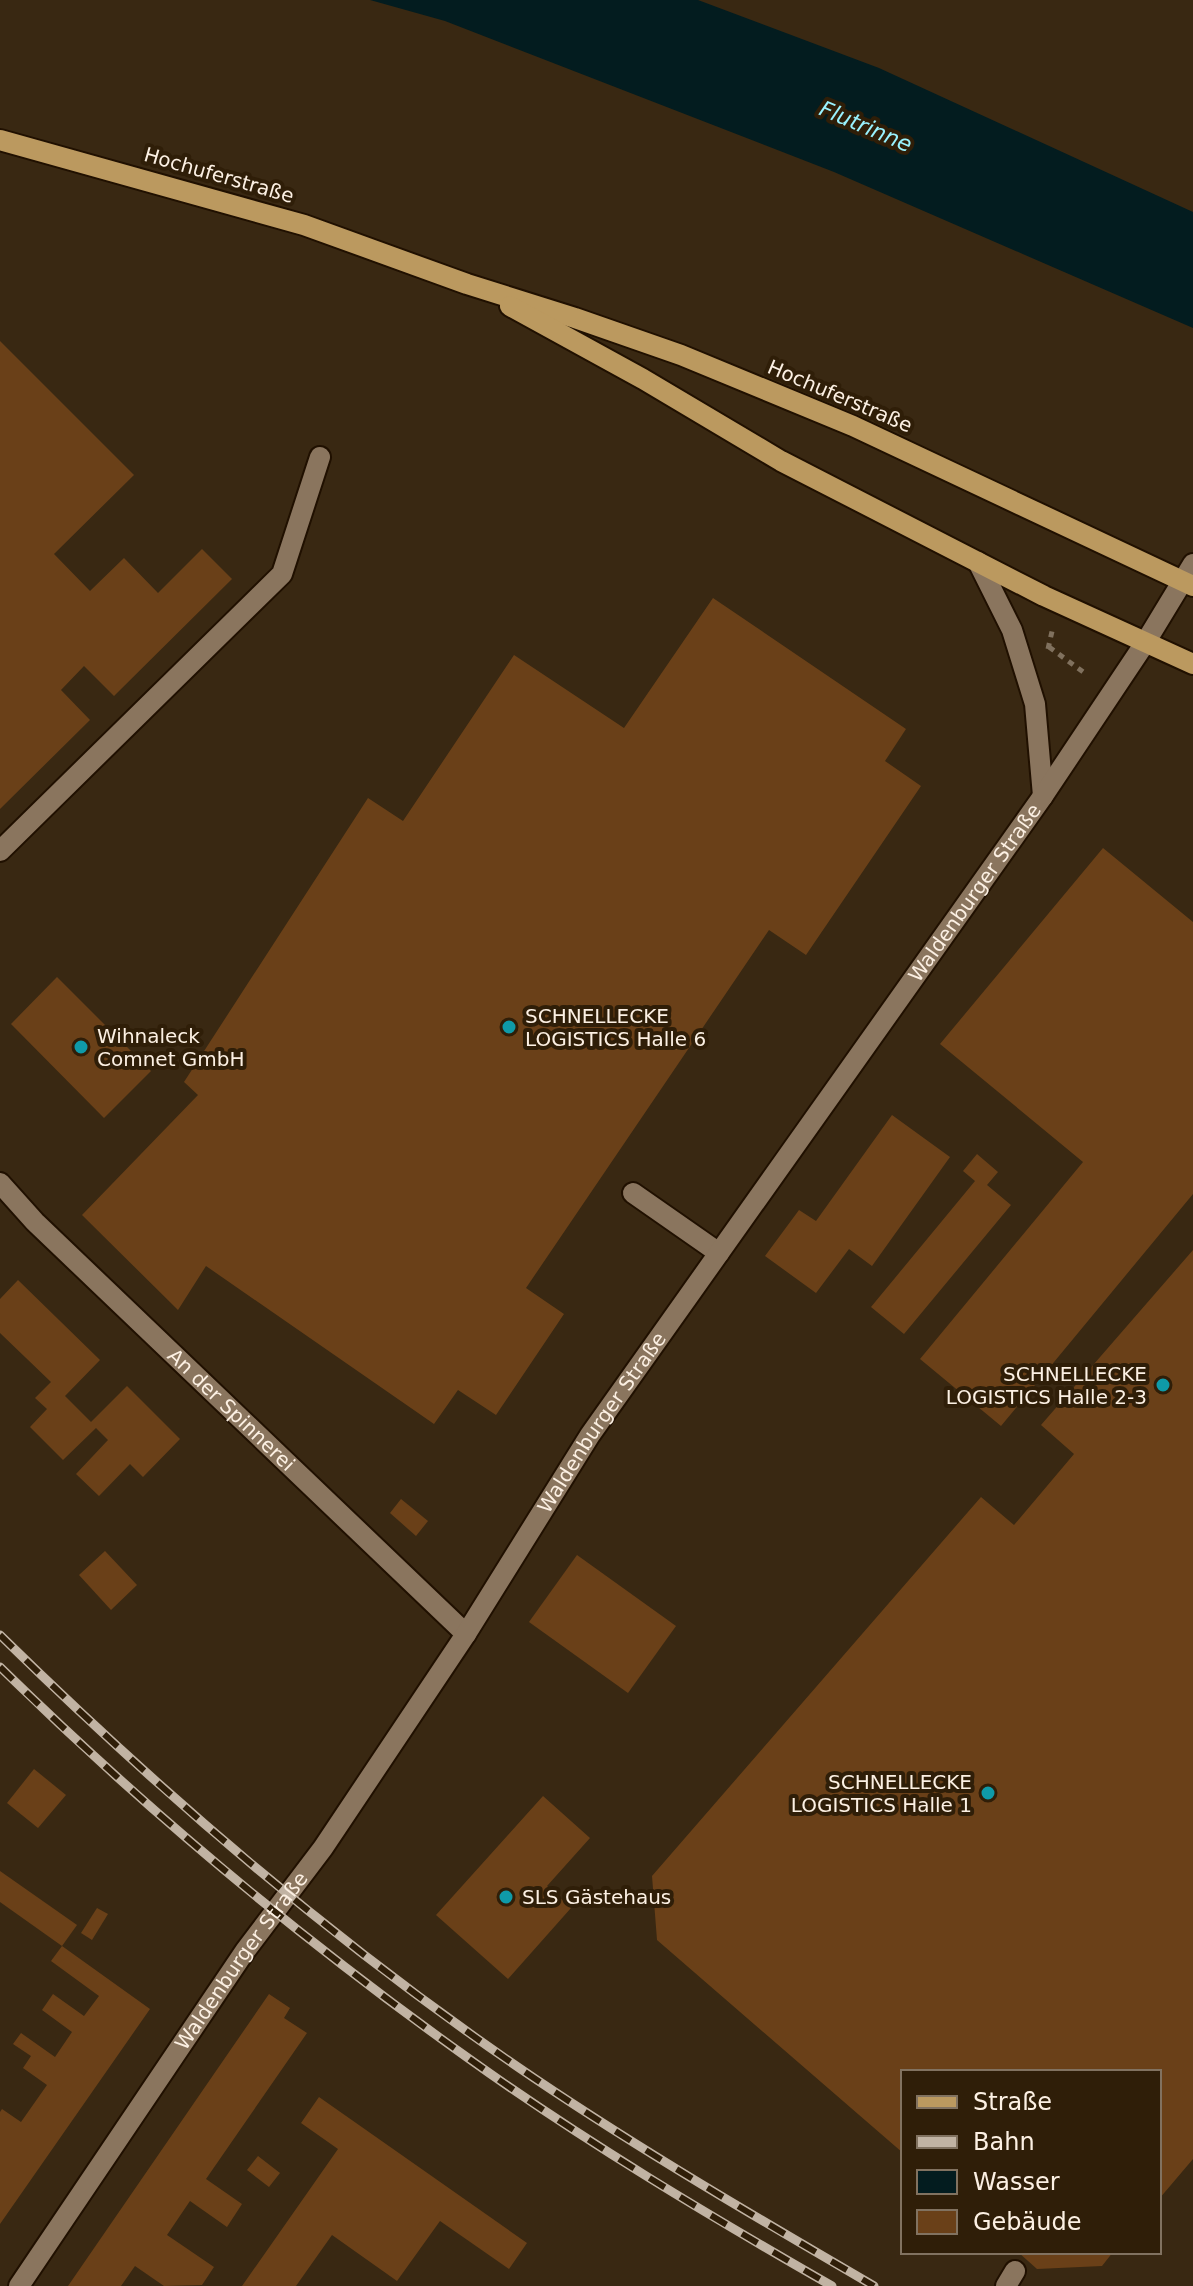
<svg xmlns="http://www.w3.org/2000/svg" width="1193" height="2286" font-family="'DejaVu Sans',sans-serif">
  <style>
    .water { fill: #031c1f }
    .building { fill: #6a4018 }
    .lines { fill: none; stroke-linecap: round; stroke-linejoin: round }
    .minor-casing { stroke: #201000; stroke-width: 24 }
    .major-casing { stroke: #201000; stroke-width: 24 }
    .path { stroke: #80715e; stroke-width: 5; stroke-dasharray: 6 6; stroke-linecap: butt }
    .minor { stroke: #8a755e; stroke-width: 20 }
    .major { stroke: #bb995f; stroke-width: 20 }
    .rail-casing { stroke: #c1b3a3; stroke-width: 9 }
    .rail { stroke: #2f1e08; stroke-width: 6; stroke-dasharray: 18; stroke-linecap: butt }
    .culture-dot { fill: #0f9aa8; stroke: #2f1e08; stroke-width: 3 }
    .labels { text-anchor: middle; stroke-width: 8; stroke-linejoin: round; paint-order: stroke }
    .street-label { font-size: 20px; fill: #fcf0e3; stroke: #2f1e08 }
    .poi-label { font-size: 20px; fill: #fcf0e3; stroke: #2f1e08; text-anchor: start }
    .water-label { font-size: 22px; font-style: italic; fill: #99f2fe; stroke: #2f1e08 }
  </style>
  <rect width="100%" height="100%" fill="#392812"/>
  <!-- water -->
  <path class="water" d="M370,0H698L879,68L1193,212V328L834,172L445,21Z"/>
  <!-- building -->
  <g class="building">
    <path d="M0,341L134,475L54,554L90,591L124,558L158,593L202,549L232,579L114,696L84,666L61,690L90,720L0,809Z"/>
    <path d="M713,598L906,729L885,761L921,786L806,955L769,930L526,1288L564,1314L496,1415L458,1390L434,1424L206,1266L178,1310L82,1215L198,1095L184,1082L368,798L403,821L514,655L624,728Z"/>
    <path d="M1103,848L1193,922V1194L1001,1426L920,1359L1083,1162L940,1044Z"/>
    <path d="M57,977L151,1071L104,1118L11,1024Z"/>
    <path d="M892,1115L950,1157L872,1266L849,1249L816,1293L765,1256L799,1210L816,1221Z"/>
    <path d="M977,1154L998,1172L987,1185L1011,1205L904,1334L871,1307L975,1181L963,1171Z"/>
    <path d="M1193,1250V2159L1159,2199V2072H903V2153L657,1940L652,1876L981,1497L1014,1525L1074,1454L1041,1425Z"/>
    <path d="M18,1280L100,1360L65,1396L91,1422L127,1386L180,1439L143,1477L130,1464L99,1496L76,1474L108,1440L96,1428L63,1460L30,1427L47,1409L35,1398L51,1382L0,1333V1299Z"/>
    <path d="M401,1499L428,1521L416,1536L390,1513Z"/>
    <path d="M105,1551L137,1585L111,1610L79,1575Z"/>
    <path d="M577,1555L676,1626L628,1693L529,1622Z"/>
    <path d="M34,1769L66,1795L38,1828L7,1803Z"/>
    <path d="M543,1796L590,1838L547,1886L571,1908L508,1979L436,1915Z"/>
    <path d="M0,1871L77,1925L62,1946L0,1902Z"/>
    <path d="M97,1908L108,1914L92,1940L81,1933Z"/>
    <path d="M62,1946L150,2009L0,2224V2112L2,2109L21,2122L47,2085L23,2068L31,2056L13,2044L21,2033L55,2057L72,2032L42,2010L53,1994L84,2016L99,1996L51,1961Z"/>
    <path d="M269,1994L290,2008L284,2018L307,2033L206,2179L242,2204L227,2227L190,2201L167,2235L214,2267L202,2285L164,2286L135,2266L121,2286H68Z"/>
    <path d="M319,2097L527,2243L509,2269L440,2221L397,2281L332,2235L296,2286H242L338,2149L301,2123Z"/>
    <path d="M258,2156L280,2173L269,2187L247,2170Z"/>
    <path d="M1018,2252H1113L1102,2266L1037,2269Z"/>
  </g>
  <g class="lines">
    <!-- minor casing -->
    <g class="minor-casing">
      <g id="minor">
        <path d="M978,562L1012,630L1035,704L1043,796"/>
        <path d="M0,851L282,574L320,457"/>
        <path id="s1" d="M0,1183L35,1222L466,1634"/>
        <path d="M633,1193L719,1253"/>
        <path id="s2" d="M19,2286L245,1951L323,1848L466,1634L590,1435L1043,796L1145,643L1193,564"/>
        <path d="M1006,2286L1015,2271"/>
      </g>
    </g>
    <!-- major casing -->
    <g class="major-casing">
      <g id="major">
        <path d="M0,140L304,225L467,284L575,318L681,355L853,426L1193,586"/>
        <path d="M510,306L643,379L781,461L1044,596L1193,664"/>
      </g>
    </g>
    <!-- path -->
    <g class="path">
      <path d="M1049,647L1086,674"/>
      <path d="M1048,649L1053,627"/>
    </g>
    <!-- minor -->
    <use href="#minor" class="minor"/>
    <!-- major -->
    <use href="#major" class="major"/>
    <!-- rail casing -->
    <g class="rail-casing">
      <g id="rail">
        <path d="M0,1635C164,1796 343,1949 534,2078C644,2152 759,2219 874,2286"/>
        <path d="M0,1667C145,1809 302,1940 468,2058C584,2141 708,2215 832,2286"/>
      </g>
    </g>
    <!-- rail -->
    <use href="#rail" class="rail"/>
  </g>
  <!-- markers -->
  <g class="culture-dot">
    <circle cx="509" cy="1027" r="8"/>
    <circle cx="81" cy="1047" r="8"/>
    <circle cx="1163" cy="1385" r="8"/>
    <circle cx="988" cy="1793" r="8"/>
    <circle cx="506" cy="1897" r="8"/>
  </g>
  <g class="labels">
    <!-- street labels -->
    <g class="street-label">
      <text transform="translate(219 175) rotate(16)" y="7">Hochuferstraße</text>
      <text transform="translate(840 396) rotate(23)" y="7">Hochuferstraße</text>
      <text dy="7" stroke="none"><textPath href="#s2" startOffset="1690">Waldenburger Straße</textPath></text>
      <text dy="7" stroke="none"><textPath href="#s1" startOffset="324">An der Spinnerei</textPath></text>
      <text dy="7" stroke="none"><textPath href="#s2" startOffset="1042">Waldenburger Straße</textPath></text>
      <text dy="7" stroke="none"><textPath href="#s2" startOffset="394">Waldenburger Straße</textPath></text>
    </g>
    <!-- poi labels -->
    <g class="poi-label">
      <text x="525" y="1023">SCHNELLECKE<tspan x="525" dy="23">LOGISTICS Halle 6</tspan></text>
      <text x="97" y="1043">Wihnaleck<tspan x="97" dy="23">Comnet GmbH</tspan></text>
      <text x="1147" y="1381" text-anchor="end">SCHNELLECKE<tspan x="1147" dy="23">LOGISTICS Halle 2-3</tspan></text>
      <text x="972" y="1789" text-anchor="end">SCHNELLECKE<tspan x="972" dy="23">LOGISTICS Halle 1</tspan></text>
      <text x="522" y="1904">SLS Gästehaus</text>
    </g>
    <!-- water labels -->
    <g class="water-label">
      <text transform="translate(866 126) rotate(23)" y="8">Flutrinne</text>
    </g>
  </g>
  <!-- legend -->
  <rect x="901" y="2070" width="260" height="184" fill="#2f1e08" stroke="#817260" stroke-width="2"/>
  <rect x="917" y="2096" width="40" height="12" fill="#bb995f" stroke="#817260" stroke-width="2"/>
  <text x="973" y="2110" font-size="24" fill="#fcf0e3">Straße</text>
  <rect x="917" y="2136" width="40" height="12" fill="#c1b3a3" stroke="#817260" stroke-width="2"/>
  <text x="973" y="2150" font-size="24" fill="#fcf0e3">Bahn</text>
  <rect x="917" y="2170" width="40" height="24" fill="#031c1f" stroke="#817260" stroke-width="2"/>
  <text x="973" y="2190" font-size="24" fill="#fcf0e3">Wasser</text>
  <rect x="917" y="2210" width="40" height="24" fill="#6a4018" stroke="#817260" stroke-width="2"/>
  <text x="973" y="2230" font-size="24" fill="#fcf0e3">Gebäude</text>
</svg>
